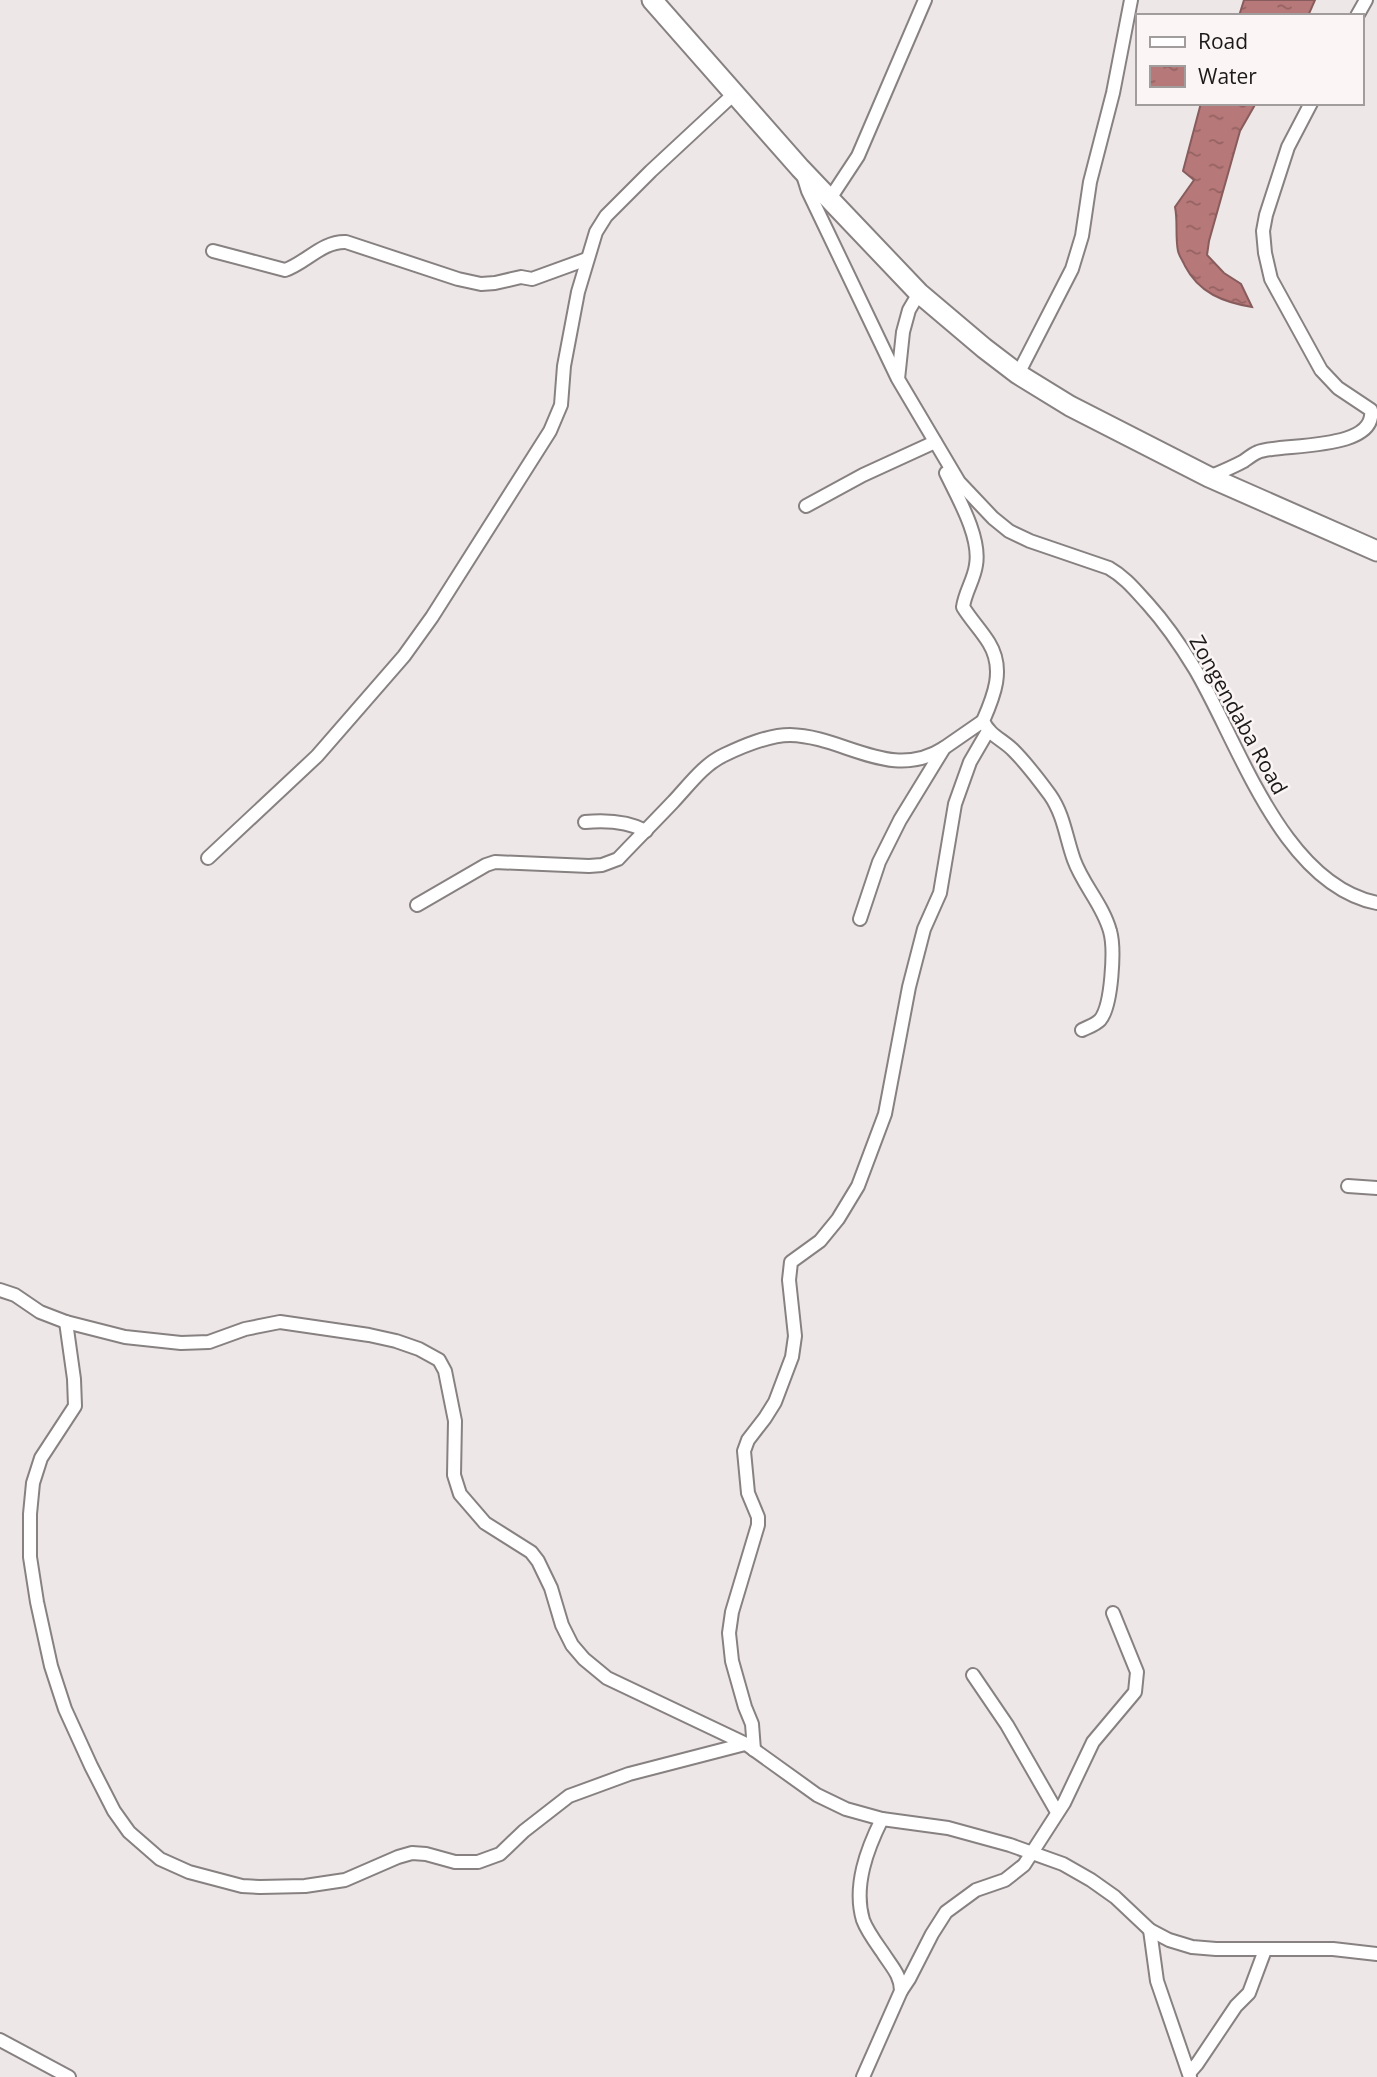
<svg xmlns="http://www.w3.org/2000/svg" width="1377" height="2077" font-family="'Open Sans',sans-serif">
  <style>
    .water { fill: url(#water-ripples); stroke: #885c5c; stroke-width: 2 }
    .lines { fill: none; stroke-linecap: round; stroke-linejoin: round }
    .minor-casing { stroke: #878181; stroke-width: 16 }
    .trunk-casing { stroke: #878181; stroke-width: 23 }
    .minor { stroke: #fff; stroke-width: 12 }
    .trunk { stroke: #fff; stroke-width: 19 }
    .labels { text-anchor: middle; stroke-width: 5; stroke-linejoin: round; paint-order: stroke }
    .street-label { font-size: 21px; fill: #1b1919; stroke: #fbf5f5 }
  </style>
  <defs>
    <pattern id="water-ripples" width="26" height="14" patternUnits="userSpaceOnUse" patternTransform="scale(1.75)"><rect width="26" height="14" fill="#b77879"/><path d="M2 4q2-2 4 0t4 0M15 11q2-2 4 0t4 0" fill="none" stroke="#946262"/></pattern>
  </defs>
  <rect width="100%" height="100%" fill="#eee7e7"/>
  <!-- water -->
  <g class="water">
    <path d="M1244,0H1315L1308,16H1239Z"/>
    <path d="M1201,103H1256L1240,131L1209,241L1207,255L1224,273L1241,284L1252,307C1223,302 1199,293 1185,266C1183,261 1179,256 1178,251C1175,236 1178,221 1175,207L1194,180L1183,171Z"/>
  </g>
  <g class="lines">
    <!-- minor casing -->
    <g class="minor-casing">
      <g id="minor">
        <path d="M1357,16L1366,0"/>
        <path d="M803,175L808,191L897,377"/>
        <path d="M829,200L858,156L925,0"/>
        <path d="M213,251L285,270C306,263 322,241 346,242L458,279L481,284L495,283L521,277L532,279L587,259"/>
        <path d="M919,293L909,310L903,332L898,379L959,482L993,518L1009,531L1030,541L1109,568C1125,577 1136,591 1148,604C1166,624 1181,646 1195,669C1239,743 1282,884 1377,903"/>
        <path d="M1018,374L1072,269L1082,236L1090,182L1113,93L1131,0"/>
        <path d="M946,473C958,498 981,537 976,565C974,580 965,592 963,607C971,620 981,630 989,643C1005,669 994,696 983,721C990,736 1002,739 1013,750C1026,763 1039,780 1050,795C1064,815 1066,838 1074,860C1083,885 1103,905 1110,931C1115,948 1112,1006 1100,1020C1095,1025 1088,1027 1082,1030"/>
        <path d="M1209,477C1221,472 1233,467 1244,461C1248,458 1253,454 1258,452C1279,443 1377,452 1371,410L1338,388L1321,370L1271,279L1265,253L1263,231L1266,215L1288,147L1311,103"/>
        <path d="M806,506L863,475L935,442"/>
        <path d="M585,822C606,820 627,821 646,831"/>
        <path d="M208,858L317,756L404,656L432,617L550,431L561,405L564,366L578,292L596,232L606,216L651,171L735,93"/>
        <path d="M417,905L486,865L495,862L589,866L602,865L618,859C636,840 655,821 673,802C689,785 703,765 724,755C743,746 768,735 790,735C844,736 891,782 944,748"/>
        <path d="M860,919L879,862L900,820L944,748L983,721"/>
        <path d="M1348,1186L1377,1188"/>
        <path d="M0,1290L15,1295L40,1312L66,1322L125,1337L181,1343L209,1342L245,1329L280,1322L369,1335L396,1341L419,1349L439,1360L445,1371L455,1421L454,1475L460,1494L485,1523L531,1552L538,1561L551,1588L562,1625L572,1645L584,1659L607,1678L746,1744L817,1795L846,1809L882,1819L948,1828L1010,1845L1063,1864L1091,1880L1115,1897L1150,1930L1169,1940L1192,1947L1216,1949H1333L1377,1954"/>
        <path d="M66,1322L74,1379L75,1406L41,1458L33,1483L30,1514V1557L37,1602L51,1666L65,1709L91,1766L114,1811L129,1832L160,1859L189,1872L242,1886L260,1887L305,1886L345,1880L398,1857L412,1853L426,1854L455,1862H478L500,1854L524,1831L569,1796L629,1774L745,1744"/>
        <path d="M973,1675L1007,1725L1057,1812"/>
        <path d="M754,1750L752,1724L745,1707L732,1661L729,1633L732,1612L758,1525V1517L748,1493L744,1451L748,1440L765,1418L775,1402L792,1357L795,1336L789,1280L791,1262L820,1241L838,1219L858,1186L885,1114L909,987L924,929L940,893L955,804L970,762L988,731"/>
        <path d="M1150,1930L1157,1981L1190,2077"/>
        <path d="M901,1991L909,1979L932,1934L946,1912L976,1890L1005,1880L1024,1865L1064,1803L1093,1742L1135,1692L1137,1672L1113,1613"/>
        <path d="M0,2040L69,2077"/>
        <path d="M1190,2072L1197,2064L1236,2006L1249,1993L1265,1950"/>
        <path d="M863,2077L901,1991C901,1975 891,1966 883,1953C876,1943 867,1931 863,1920C853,1886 867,1849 882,1819"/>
      </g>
    </g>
    <!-- trunk casing -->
    <g class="trunk-casing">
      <path id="trunk" d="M652,0L800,168L919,293L984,348L1018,374L1070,406L1209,477L1377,551"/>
    </g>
    <!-- minor -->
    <use href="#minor" class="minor"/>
    <!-- trunk -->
    <use href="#trunk" class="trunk"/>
  </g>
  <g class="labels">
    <!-- street labels -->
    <g class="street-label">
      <text transform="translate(1238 715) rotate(61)" y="7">Zongendaba Road</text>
    </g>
  </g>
  <!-- legend -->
  <rect x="1136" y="14" width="228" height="91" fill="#fbf5f5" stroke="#a19d9d" stroke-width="2"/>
  <rect x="1150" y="37" width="35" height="10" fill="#ffffff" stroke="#a19d9d" stroke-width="2"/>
  <text x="1198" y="49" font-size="21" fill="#1b1919">Road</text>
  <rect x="1150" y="66" width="35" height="21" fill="url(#water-ripples)" stroke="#a19d9d" stroke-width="2"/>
  <text x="1198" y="84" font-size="21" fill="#1b1919">Water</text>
</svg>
